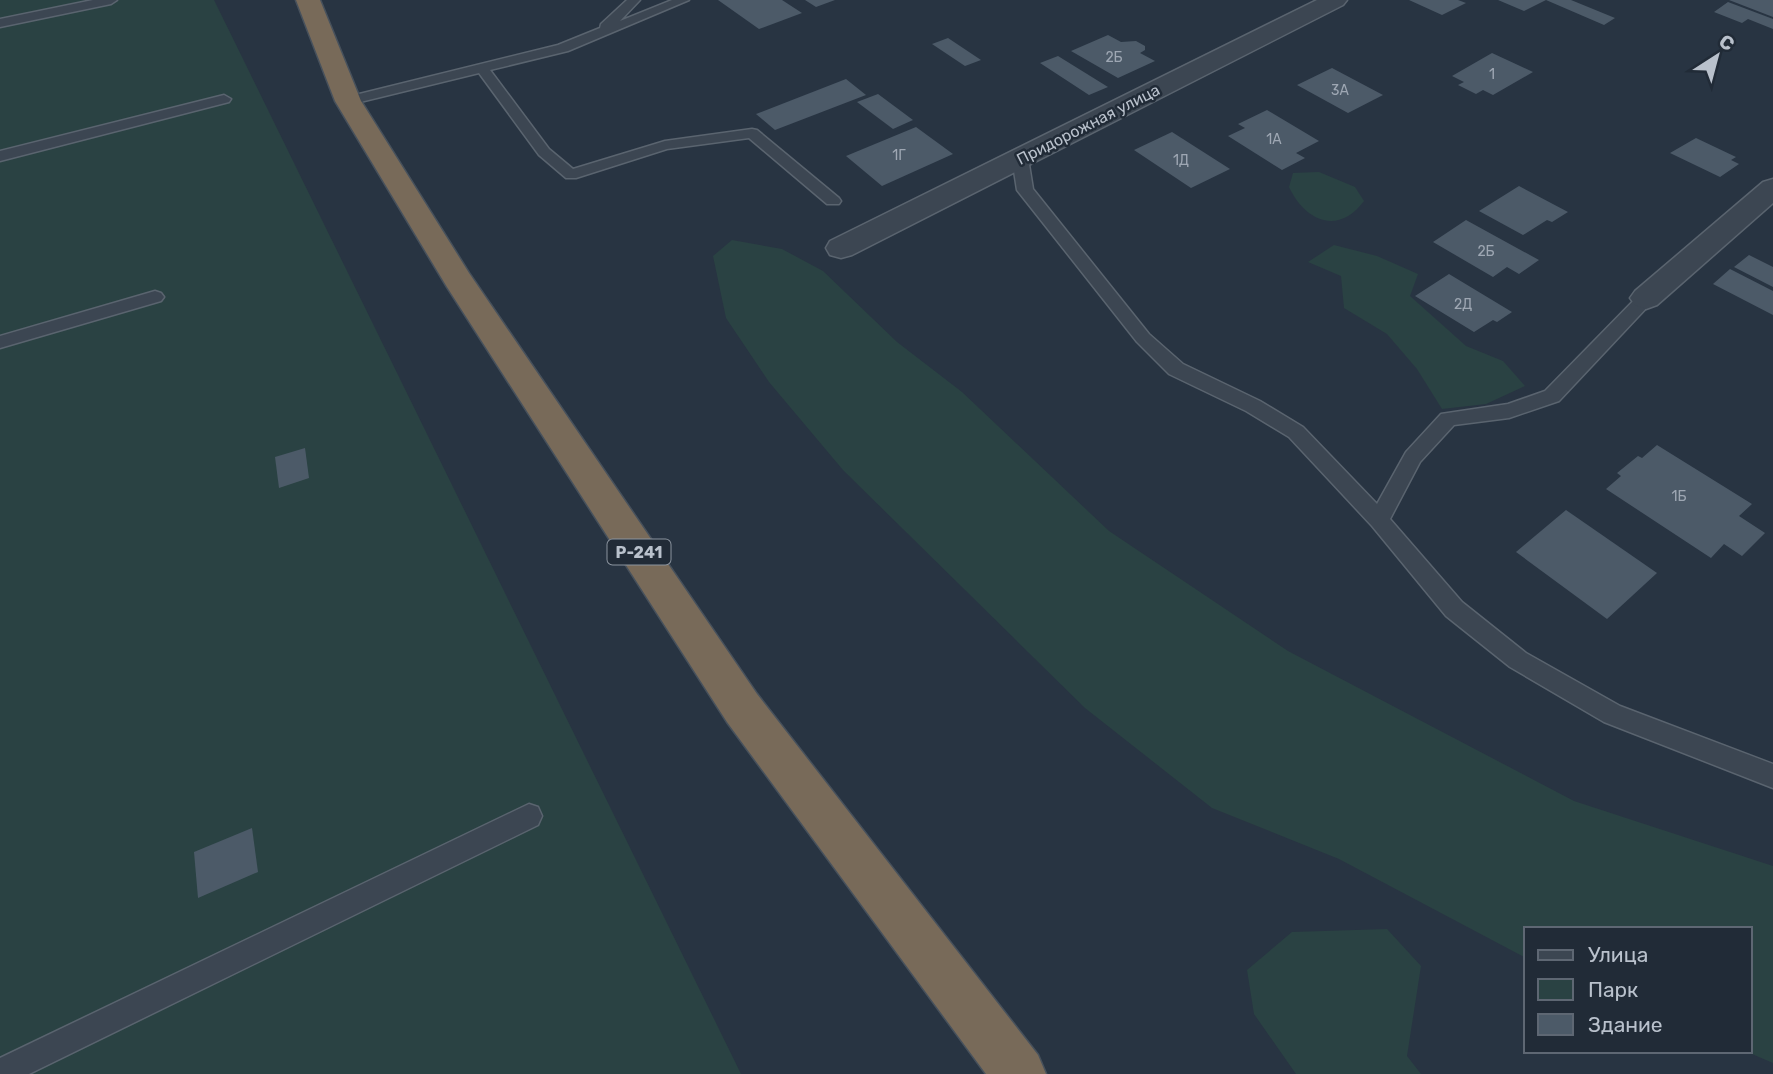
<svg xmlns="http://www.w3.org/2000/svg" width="1773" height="1074" font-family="Rubik,sans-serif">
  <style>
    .green { fill: #2a4243 }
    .building { fill: #4c5a68 }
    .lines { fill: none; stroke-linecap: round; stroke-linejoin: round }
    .lane-casing { stroke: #5a646f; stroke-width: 3 }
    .street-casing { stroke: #5a646f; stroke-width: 3 }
    .highway-casing { stroke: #47515c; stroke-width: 3 }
    .lane { fill: #3c4652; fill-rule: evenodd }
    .street { fill: #3c4652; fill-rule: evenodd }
    .highway { fill: #786a59; fill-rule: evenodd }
    .labels { text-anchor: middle; stroke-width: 5; stroke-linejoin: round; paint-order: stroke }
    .number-label { font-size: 14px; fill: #9ea7b3 }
    .far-street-label { font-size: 16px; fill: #b9c1cc; stroke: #212b37 }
    .shield { fill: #212b37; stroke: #8b949f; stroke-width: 2 }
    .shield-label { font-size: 16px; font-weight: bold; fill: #b9c1cc }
  </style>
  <rect width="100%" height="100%" fill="#283442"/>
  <!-- green -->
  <g class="green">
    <path d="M0,0H214L741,1074H0Z"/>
    <path d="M1319,172L1355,187L1364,201C1338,236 1305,221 1289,187L1293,173Z"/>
    <path d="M732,240L782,249L823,271L897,342L962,392L1109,531L1288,651L1574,801L1773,866V1063L1745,1051H1750V929H1526V958L1339,859L1212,808L1085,708L843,470L769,382L726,318L713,256Z"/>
    <path d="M1334,245L1377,256L1418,274L1410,296L1466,346L1503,361L1525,386L1486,404L1442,409L1417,369L1387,334L1344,308L1341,276L1308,262Z"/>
    <path d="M1387,929L1421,966L1407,1056L1421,1074H1296L1254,1014L1247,970L1292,932Z"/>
  </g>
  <!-- building -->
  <g class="building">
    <path d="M718,0H782L802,13L759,29Z"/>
    <path d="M805,0H835L816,7Z"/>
    <path d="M1409,0H1458L1466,3L1442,15Z"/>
    <path d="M1498,0H1571L1615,18L1604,25L1546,0L1524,11Z"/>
    <path d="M1730,0H1773V17L1729,0Z"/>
    <path d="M1728,2L1773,19V29L1748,19L1742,23L1714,12Z"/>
    <path d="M1108,35L1121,42L1136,41L1145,46V50L1140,53L1155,61L1118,78L1071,51Z"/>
    <path d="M948,38L981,60L965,66L932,44Z"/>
    <path d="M1492,53L1533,72L1493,95L1483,90L1476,94L1458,85L1464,82L1452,76Z"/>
    <path d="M1058,56L1108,87L1089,95L1040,63Z"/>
    <path d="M1332,68L1383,95L1348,113L1297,85Z"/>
    <path d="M846,79L866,95L775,130L756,114Z"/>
    <path d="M878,94L913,120L893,129L857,102Z"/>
    <path d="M1267,110L1319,141L1296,153L1305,158L1282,170L1228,136L1245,128L1238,124Z"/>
    <path d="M916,127L953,154L882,186L846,156Z"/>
    <path d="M1172,132L1230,169L1191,188L1134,150Z"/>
    <path d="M1696,138L1736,157L1731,160L1739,164L1720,177L1670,153Z"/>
    <path d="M1519,186L1568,212L1552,222L1547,220L1523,235L1479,211Z"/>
    <path d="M1466,220L1539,260L1519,274L1507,267L1493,277L1433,242Z"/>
    <path d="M1749,255L1773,267V287L1734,267Z"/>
    <path d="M1730,269L1773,291V315L1713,284Z"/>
    <path d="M1449,274L1512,312L1497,322L1493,320L1474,332L1415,296Z"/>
    <path d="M1657,445L1752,504L1739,516L1765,533L1742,556L1724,544L1711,558L1606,489L1621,476L1617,473L1638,456L1642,458Z"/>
    <path d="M305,448L309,478L279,488L275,457Z"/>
    <path d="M1566,510L1657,573L1607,619L1516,552Z"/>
    <path d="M252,828L258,872L198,898L194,852Z"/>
  </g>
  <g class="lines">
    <!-- lane casing -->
    <g class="lane-casing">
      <g id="lane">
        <path d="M93,0H117L111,4L0,27V19Z"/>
        <path d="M627,0H640L620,21L672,0H689L568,51L490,70L549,149L573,169L665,141L752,129L757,130L839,198L841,201L839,204H827L749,138L667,149L576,178H566L539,155L479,73L348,105L341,101L343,98L558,45L600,28L601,24Z"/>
        <path d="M224,95L231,99L229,102L0,161V151Z"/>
        <path d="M1020,153L1028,158L1033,189L1149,334L1183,364L1260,401L1303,427L1377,504L1406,452L1441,414L1508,404L1545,391L1640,294H1652L1655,298L1652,302L1559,401L1509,418L1454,425L1420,462L1390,519L1462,602L1526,653L1620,706L1773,764V788L1604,722L1510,667L1446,616L1372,526L1289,437L1246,411L1169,374L1137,342L1017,190L1012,158Z"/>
        <path d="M155,291L161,293L164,297L161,301L0,348V336Z"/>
        <path d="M529,804L538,807L542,816L538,825L29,1074H0V1058Z"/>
      </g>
    </g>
    <!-- street casing -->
    <g class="street-casing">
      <g id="street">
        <path d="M1317,0H1347L1343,5L852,255L841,258L830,255L826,248L830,241Z"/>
        <path d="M1773,179V203L1657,305L1646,309L1635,305L1630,298L1635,291L1763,182Z"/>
      </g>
    </g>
    <!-- highway casing -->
    <g class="highway-casing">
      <path id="highway" d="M296,0H320L361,101L469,273L757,694L1038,1055L1046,1074H986L727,722L447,287L335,101Z"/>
    </g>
    <!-- lane -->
    <use href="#lane" class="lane"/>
    <!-- street -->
    <use href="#street" class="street"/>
    <!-- highway -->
    <use href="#highway" class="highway"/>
  </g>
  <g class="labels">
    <!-- number labels -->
    <g class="number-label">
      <text x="1114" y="62">2Б</text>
      <text x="1492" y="79">1</text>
      <text x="1340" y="95">3А</text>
      <text x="1274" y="144">1А</text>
      <text x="899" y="160">1Г</text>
      <text x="1181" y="165">1Д</text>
      <text x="1486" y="256">2Б</text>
      <text x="1463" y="309">2Д</text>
      <text x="1679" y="501">1Б</text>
    </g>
    <!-- far-street labels -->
    <g class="far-street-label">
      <text transform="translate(1088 124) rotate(-27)" y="6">Придорожная улица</text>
    </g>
    <!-- shield labels -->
    <rect class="shield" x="607.5" y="539.5" width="63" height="25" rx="5"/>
    <g class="shield-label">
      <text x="639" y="558">Р-241</text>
    </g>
  </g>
  <!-- legend -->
  <rect x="1524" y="927" width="228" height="126" fill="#212b37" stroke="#5e6773" stroke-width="2"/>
  <rect x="1538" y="950" width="35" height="10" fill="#3c4652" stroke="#5e6773" stroke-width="2"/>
  <text x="1588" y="962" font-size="21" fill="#b9c1cc">Улица</text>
  <rect x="1538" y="979" width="35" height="21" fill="#2a4243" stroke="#5e6773" stroke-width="2"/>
  <text x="1588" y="997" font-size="21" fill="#b9c1cc">Парк</text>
  <rect x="1538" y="1014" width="35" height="21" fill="#4c5a68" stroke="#5e6773" stroke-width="2"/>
  <text x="1588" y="1032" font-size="21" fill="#b9c1cc">Здание</text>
  <!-- north arrow -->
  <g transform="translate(1717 56) rotate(36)" stroke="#212b37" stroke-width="5" paint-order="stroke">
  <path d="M0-5L12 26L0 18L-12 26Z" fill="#b9c1cc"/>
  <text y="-10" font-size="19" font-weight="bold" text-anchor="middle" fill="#b9c1cc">С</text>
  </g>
</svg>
